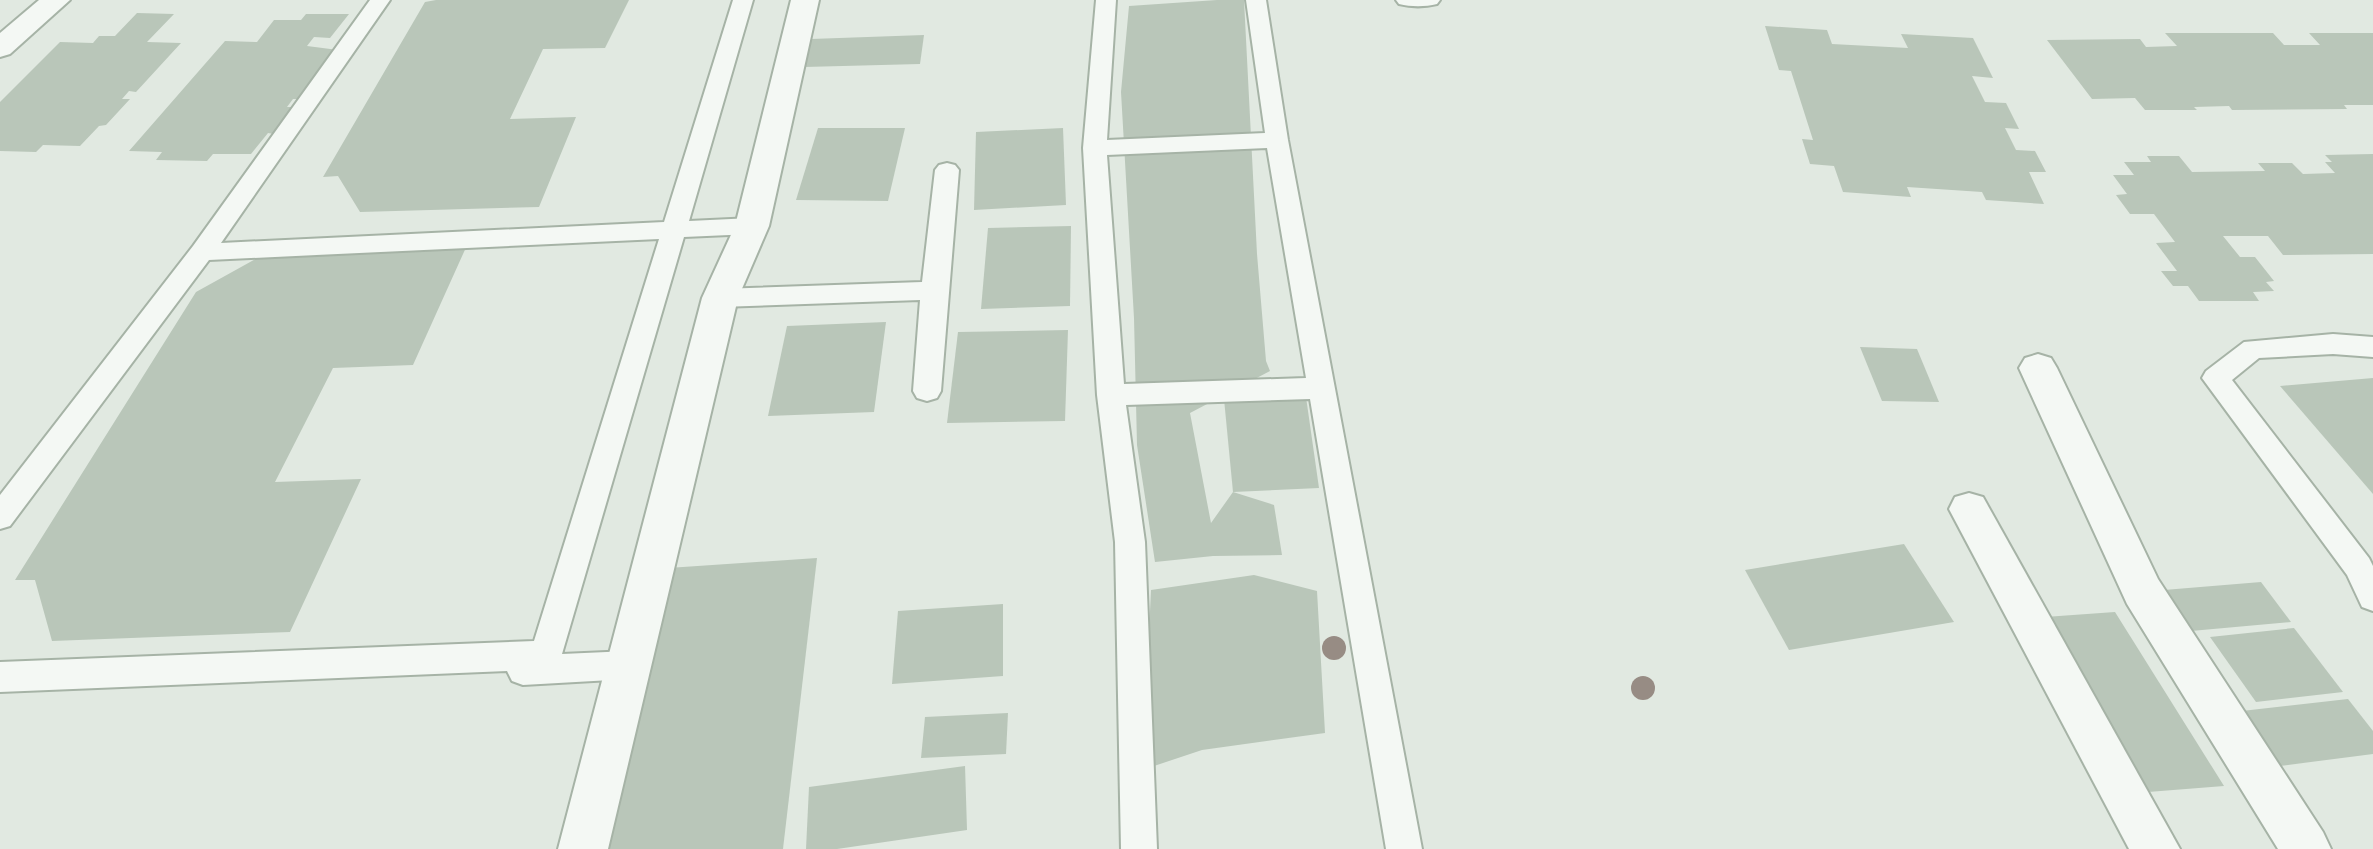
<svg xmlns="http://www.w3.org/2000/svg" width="2373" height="849" font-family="Inter,sans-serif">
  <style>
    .building { fill: #b9c6b9 }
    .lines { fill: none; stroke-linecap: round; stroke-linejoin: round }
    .service-casing { stroke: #a6b3a6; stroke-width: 4 }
    .minor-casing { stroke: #a6b3a6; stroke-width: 4 }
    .service { fill: #f4f8f4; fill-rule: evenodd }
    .minor { fill: #f4f8f4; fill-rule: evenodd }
    .tree { fill: #978c84 }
  </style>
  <rect width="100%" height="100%" fill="#e1e9e1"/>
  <!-- building -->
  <g class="building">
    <path d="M436,0H629L605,48L543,49L510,119L576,117L539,207L360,212L338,176L323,177L425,2Z"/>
    <path d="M1217,0H1244L1257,254L1266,361L1270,371L1190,413L1211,523L1233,492L1274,505L1282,555L1213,556L1155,562L1137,445L1134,318L1121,92L1129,6Z"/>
    <path d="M137,13L174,14L147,42L181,43L136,92L129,91L122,99H130L106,125L99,126L80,146L43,145L36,152L0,151V102L60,42L93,43L99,36H115Z"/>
    <path d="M306,14H349L330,38L314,37L307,46L338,50L300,99H293L287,107H294L274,134L268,133L251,154H213L207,161L156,160L162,152L129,151L225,41L257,42L274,20H301Z"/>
    <path d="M1765,26L1827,30L1832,44L1908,48L1901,34L1973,38L1993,78L1972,76L1985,102L2006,103L2019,129L2005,128L2016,150L2035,151L2046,172H2029L2044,204L1986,200L1982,192L1907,187L1911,197L1843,192L1834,166L1810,164L1802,139L1813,140L1791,71L1779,70Z"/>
    <path d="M2165,33H2273L2284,45H2320L2309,33H2373V105H2344L2347,109L2232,110L2229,106L2194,107L2197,110H2145L2135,98L2092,99L2047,40L2140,39L2146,47L2177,46Z"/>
    <path d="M924,35L920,64L804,67L811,39Z"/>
    <path d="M818,128H905L888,201L796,200Z"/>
    <path d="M1063,128L1066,205L974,210L976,132Z"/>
    <path d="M2373,154V254L2283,255L2268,236H2223L2240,257H2255L2274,281L2266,282L2274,291L2253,292L2259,301H2199L2188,286H2173L2161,271H2177L2156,243L2175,242L2154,214H2130L2116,195L2127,194L2113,175H2134L2124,162H2151L2147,156H2179L2192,172L2265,171L2258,163H2292L2303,174L2335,173L2325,162H2332L2325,155Z"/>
    <path d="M1071,226L1070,306L981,309L988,228Z"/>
    <path d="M468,243L413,365L333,368L275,482L361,479L290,632L52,641L35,580H15L196,292L270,251Z"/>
    <path d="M886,322L874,412L768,416L787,326Z"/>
    <path d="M1068,330L1065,421L947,423L958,332Z"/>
    <path d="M1860,347L1917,349L1939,402L1882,401Z"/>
    <path d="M2373,378V494L2280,386Z"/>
    <path d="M1306,397L1319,488L1233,492L1224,399Z"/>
    <path d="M1904,544L1954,622L1789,650L1745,570Z"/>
    <path d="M817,558L783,849H609L668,568Z"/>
    <path d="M1254,575L1317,591L1325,733L1202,750L1154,766L1147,676L1151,590Z"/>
    <path d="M2261,582L2291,622L2191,631L2164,590Z"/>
    <path d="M1003,604V676L892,684L898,611Z"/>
    <path d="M2115,612L2224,786L2148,792L2045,617Z"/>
    <path d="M2294,628L2343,692L2256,702L2210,637Z"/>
    <path d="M2348,699L2373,731V754L2272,767L2233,712Z"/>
    <path d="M1008,713L1006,754L921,758L925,717Z"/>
    <path d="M965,766L967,830L837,849H806L809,787Z"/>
  </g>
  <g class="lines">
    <!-- service casing -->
    <g class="service-casing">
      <g id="service">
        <path d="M370,0H390L221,243L664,222L733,0H753L689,221L752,218L761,220L764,226L761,232L752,234L684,237L562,654L629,651L640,655L645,665L640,675L629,679L523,685L512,681L507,671L0,692V662L534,641L659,239L209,260L10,526L0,529V495L193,246Z"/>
        <path d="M1096,0H1116L1107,140L1265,133L1246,0H1266L1288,140L1422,849H1386L1310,399L1126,405L1145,542L1157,849H1121L1115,542L1097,395L1083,148ZM1267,148L1306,378L1124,384L1107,155Z"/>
        <path d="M1396,0H1440L1437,4C1425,7 1411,7 1399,4Z"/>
        <path d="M947,163L955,165L959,170L941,391L937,398L927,401L917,398L913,391L920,300L720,307L711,304L707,298L711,292L720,289L922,282L935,170L939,165Z"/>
        <path d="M2333,334L2373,337V357L2333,354L2259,358L2232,380L2369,558L2373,566V611L2362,607L2347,575L2202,378L2206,371L2244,342Z"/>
      </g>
    </g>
    <!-- minor casing -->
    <g class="minor-casing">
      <g id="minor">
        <path d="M39,0H70L10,54L0,57V33Z"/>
        <path d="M791,0H819L769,226L738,298L608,849H558L702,298L735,226Z"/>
        <path d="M2038,354L2051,358L2057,368L2158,579L2323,832L2331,849H2278L2127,604L2019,368L2025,358Z"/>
        <path d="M1969,493L1983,497L2180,849H2129L1949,509L1955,497Z"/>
      </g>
    </g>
    <!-- service -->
    <use href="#service" class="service"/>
    <!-- minor -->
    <use href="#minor" class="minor"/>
  </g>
  <!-- trees -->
  <g class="tree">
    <circle cx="1334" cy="648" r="12"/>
    <circle cx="1643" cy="688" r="12"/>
  </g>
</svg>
